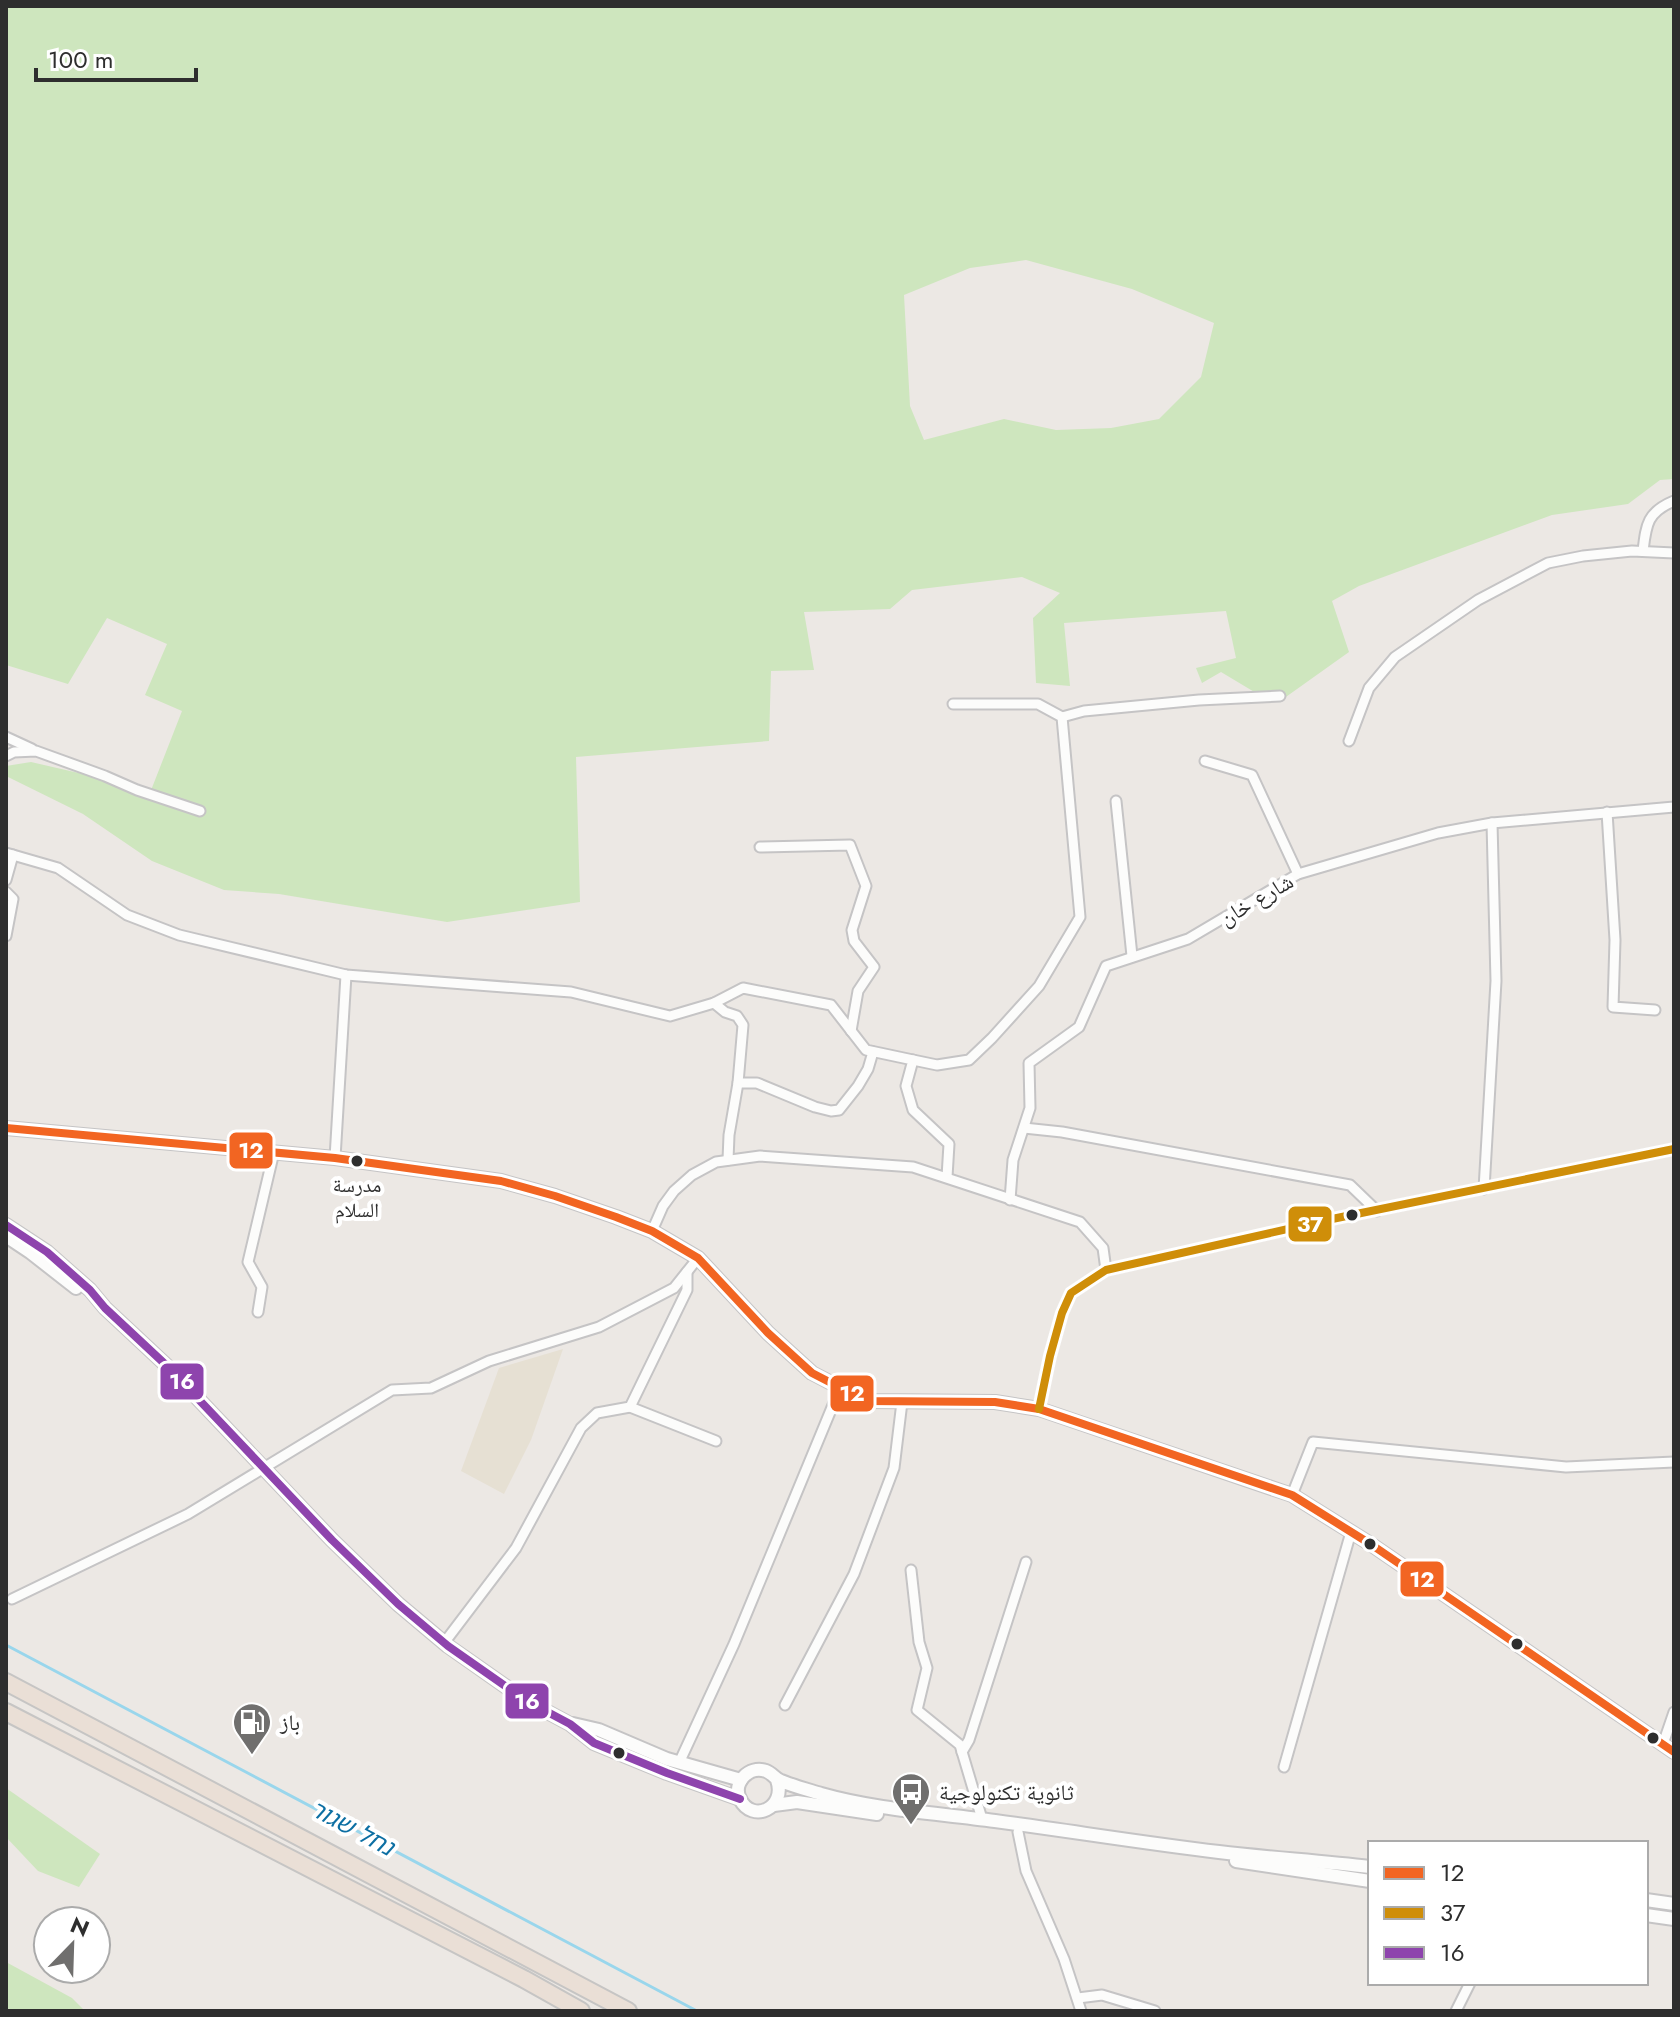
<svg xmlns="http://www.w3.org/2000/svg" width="1680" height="2017" font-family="Jost,'Noto Naskh Arabic','Noto Sans Hebrew',sans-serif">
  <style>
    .education { fill: #e6e0d3 }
    .green { fill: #cee6be; fill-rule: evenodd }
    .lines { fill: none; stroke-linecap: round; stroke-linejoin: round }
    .stream { stroke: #99d6ec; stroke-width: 3 }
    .street-casing { stroke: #c5c4c5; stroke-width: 13 }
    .secondary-casing { stroke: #c5c4c5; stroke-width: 16 }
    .highway-casing { stroke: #c6c5c4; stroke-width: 20 }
    .street { stroke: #fcfcfb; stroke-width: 9 }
    .secondary { stroke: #fcfcfb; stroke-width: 12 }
    .highway { stroke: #eadfd6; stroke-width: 16 }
    .bus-1-casing { stroke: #fff; stroke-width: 14 }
    .bus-2-casing { stroke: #fff; stroke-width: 14 }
    .bus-3-casing { stroke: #fff; stroke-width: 14 }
    .bus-1 { stroke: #f26522; stroke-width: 8 }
    .bus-2 { stroke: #cf8e09; stroke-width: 8 }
    .bus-3 { stroke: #8e44ad; stroke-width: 8 }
    .bus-dot { fill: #2e2e2e; stroke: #fff; stroke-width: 3 }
    .labels { text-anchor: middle; stroke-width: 8; stroke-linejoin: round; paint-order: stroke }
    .bus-label { font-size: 20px; fill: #2e2e2e; stroke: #fff }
    .street-label { font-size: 22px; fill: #2e2e2e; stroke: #fff }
    .poi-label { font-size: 22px; fill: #2e2e2e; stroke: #fff; text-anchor: start }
    .water-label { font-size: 24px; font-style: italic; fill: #0d6fa3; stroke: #fff }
    .line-badge { stroke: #fff; stroke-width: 3 }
    .badge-label { font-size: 22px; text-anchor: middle; font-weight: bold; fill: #fff }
  </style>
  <rect width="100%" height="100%" fill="#ece8e4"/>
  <!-- education -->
  <path class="education" d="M563,1349L531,1440L504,1494L461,1471L499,1368Z"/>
  <!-- green -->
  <g class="green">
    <path d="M6,6H1674V391L1672,392L1674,400V479L1660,480L1628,504L1552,515L1359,586L1332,601L1349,652L1283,699L1256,693L1221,672L1202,683L1196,668L1236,658L1226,611L1064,623L1070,686L1036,683L1033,618L1060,593L1022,577L912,590L890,609L804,612L814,670L771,671L769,741L576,757L580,902L447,922L279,894L224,890L152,861L83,814L6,776V766L31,762L109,780L148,798L182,711L145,695L167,644L107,618L68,684L6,665ZM1026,260L1132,289L1214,323L1201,377L1159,419L1111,428L1056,430L1004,419L924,440L910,406L904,295L970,268Z"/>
    <path d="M6,1788L100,1854L79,1887L38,1871L6,1837Z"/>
    <path d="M6,1962L72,1998L85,2011H6Z"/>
  </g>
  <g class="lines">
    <!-- stream -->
    <path class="stream" d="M6,1645L697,2011"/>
    <!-- street casing -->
    <g class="street-casing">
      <g id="street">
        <path d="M1643,551C1646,525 1647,512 1674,501"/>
        <path d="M1062,717L1084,711L1199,700L1280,696"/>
        <path d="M6,737L32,749"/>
        <path d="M1349,741L1369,688L1395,657L1478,600L1548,563L1583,556L1632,551L1674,553"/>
        <path d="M6,756L14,752L36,751L105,776L137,790L200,811"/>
        <path d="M1205,761L1252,775L1298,874"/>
        <path d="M1116,801L1132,956"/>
        <path d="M1607,812L1615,940L1613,1007L1655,1010"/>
        <path d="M760,847L850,845L866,886L852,930L854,941L874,967L858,991L851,1031"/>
        <path d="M6,853L58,868L127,915L179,935L346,975L571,992L670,1016L714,1003L743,988L831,1005L866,1050L913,1060L906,1086L913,1110L949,1144L947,1177"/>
        <path d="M6,880L13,855"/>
        <path d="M6,892L13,899L6,936"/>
        <path d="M714,1003L725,1012L737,1016L743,1025L738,1083L729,1135L728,1160"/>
        <path d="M913,1060L937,1065L969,1060L992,1038L1039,986L1080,917L1062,717L1038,704H953"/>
        <path d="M738,1083H757L815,1107L831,1111L839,1110L858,1086L868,1069L873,1052"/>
        <path d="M1024,1128L1062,1132L1350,1185L1377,1211"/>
        <path d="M335,1158L346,975"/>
        <path d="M1484,1189L1496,981L1492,823"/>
        <path d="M1010,1200L1013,1160L1030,1108L1029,1063L1079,1027L1106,966L1188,939L1298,874L1438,833L1492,823L1674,807"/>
        <path d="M652,1231L663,1206L674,1191L692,1175L716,1162L760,1156L913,1167L1080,1222L1103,1248L1106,1270"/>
        <path d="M258,1312L262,1287L248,1262L274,1152"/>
        <path d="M630,1407L716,1441"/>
        <path d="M1039,1409L1050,1356L1062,1313L1071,1293L1106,1270L1332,1219L1674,1149"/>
        <path d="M1292,1495L1313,1442L1566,1467L1674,1462"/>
        <path d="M911,1570L919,1642L927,1668L917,1710L960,1745L982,1819"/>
        <path d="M12,1599L188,1514L392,1390L431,1388L489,1361L599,1327L674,1288L698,1258"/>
        <path d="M444,1643L516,1548L581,1428L597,1413L630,1407L687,1290V1272"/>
        <path d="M785,1705L854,1574L894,1468L902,1402"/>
        <path d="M1663,1744L1674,1712"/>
        <path d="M962,1752L969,1740L1026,1562"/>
        <path d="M679,1763L734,1644L840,1388"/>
        <path d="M1284,1767L1351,1532"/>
        <path d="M1018,1832L1026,1871L1064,1959L1081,2011"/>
        <path d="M1078,1998L1102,1995L1155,2011"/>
        <path d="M1456,2011L1470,1983"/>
      </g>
    </g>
    <!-- secondary casing -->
    <g class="secondary-casing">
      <g id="secondary">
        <path d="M6,1128L335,1158L501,1181L555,1196L616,1217L652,1231L698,1258L768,1333L812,1373L866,1401L995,1402L1039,1409L1292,1495L1372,1545L1674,1752"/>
        <path d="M6,1225L47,1252L90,1290L105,1308L166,1365L332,1540L398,1604L448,1646L525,1700L570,1724L594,1743L667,1773L740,1799"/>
        <path d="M6,1236L30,1252L76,1288"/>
        <path d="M573,1724L599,1730L667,1759L741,1780"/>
        <path d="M777,1780C787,1808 752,1824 740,1799C732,1783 749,1765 766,1771C772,1773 775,1779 781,1781C793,1786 808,1790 821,1794C877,1810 938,1813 995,1821C1070,1831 1144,1843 1219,1852C1269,1858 1320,1861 1370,1867"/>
        <path d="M774,1805L797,1802L877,1814"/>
        <path d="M1236,1861L1370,1881"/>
        <path d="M1646,1900L1674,1904"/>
        <path d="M1646,1915L1674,1919"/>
      </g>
    </g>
    <!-- highway casing -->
    <g class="highway-casing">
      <g id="highway">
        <path d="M6,1682L628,2011"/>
        <path d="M6,1712L524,1979L581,2011"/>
      </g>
    </g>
    <!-- street -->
    <use href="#street" class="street"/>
    <!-- secondary -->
    <use href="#secondary" class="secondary"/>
    <!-- highway -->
    <use href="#highway" class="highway"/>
    <!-- bus-1 casing -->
    <g class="bus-1-casing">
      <path id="bus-1" d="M6,1128L335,1158L501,1181L555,1196L616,1217L652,1231L698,1258L768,1333L812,1373L866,1401L995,1402L1039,1409L1292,1495L1372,1545L1674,1752"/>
    </g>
    <!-- bus-2 casing -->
    <g class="bus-2-casing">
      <path id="bus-2" d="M1039,1409L1050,1356L1062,1313L1071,1293L1106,1270L1332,1219L1674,1149"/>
    </g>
    <!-- bus-3 casing -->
    <g class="bus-3-casing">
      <path id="bus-3" d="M6,1225L47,1252L90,1290L105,1308L166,1365L332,1540L398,1604L448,1646L525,1700L570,1724L594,1743L667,1773L740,1799"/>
    </g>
    <!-- bus-1 -->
    <use href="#bus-1" class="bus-1"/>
    <!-- bus-2 -->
    <use href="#bus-2" class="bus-2"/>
    <!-- bus-3 -->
    <use href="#bus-3" class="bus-3"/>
  </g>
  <!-- icons -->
  <defs>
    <g id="fuel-pin" transform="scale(2)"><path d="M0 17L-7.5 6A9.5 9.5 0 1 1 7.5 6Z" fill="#706f6e" stroke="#fff"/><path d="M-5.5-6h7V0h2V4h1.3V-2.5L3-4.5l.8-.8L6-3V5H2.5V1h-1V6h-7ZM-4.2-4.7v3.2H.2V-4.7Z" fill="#fff"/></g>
    <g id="bus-pin" transform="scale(2)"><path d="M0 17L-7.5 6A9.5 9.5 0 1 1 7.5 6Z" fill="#706f6e" stroke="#fff"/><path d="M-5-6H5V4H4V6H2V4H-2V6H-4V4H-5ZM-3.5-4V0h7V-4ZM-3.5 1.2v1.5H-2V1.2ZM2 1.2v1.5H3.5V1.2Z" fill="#fff"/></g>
  </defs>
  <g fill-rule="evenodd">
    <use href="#fuel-pin" x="252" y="1722"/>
    <use href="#bus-pin" x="911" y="1792"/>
  </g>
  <!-- markers -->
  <g class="bus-dot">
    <circle cx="357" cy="1161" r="7"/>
    <circle cx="1352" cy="1215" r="7"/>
    <circle cx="1370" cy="1544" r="7"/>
    <circle cx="1517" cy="1644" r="7"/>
    <circle cx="1653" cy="1738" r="7"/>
    <circle cx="619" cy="1753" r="7"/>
  </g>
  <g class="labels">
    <!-- bus labels -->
    <g class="bus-label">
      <text x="357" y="1192">مدرسة<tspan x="357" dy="25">السلام</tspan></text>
    </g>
    <!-- street labels -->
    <g class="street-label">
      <text transform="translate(1256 899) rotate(-30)" y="8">شارع خان</text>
    </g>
    <!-- poi labels -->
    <g class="poi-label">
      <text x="280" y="1730">باز</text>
      <text x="939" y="1800">ثانوية تكنولوجية</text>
    </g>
    <!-- water labels -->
    <g class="water-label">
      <text transform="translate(352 1828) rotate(28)" y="8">נחל שגור</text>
    </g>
  </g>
  <g class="line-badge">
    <rect x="228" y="1131" width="46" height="39" rx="8" fill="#f26522"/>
    <rect x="1287" y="1205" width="46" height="38" rx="8" fill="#cf8e09"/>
    <rect x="159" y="1362" width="46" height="39" rx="8" fill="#8e44ad"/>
    <rect x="829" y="1374" width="46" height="39" rx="8" fill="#f26522"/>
    <rect x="1399" y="1560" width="46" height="38" rx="8" fill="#f26522"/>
    <rect x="504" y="1682" width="46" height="38" rx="8" fill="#8e44ad"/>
  </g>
  <g class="badge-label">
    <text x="251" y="1158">12</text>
    <text x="1310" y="1232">37</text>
    <text x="182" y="1389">16</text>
    <text x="852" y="1401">12</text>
    <text x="1422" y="1587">12</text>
    <text x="527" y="1709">16</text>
  </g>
  <!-- border -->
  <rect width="1680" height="2017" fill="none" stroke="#2e2e2e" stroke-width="16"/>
  <!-- legend -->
  <rect x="1368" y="1841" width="280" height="144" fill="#ffffff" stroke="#ababab" stroke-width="2"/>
  <rect x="1384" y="1867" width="40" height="12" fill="#f26522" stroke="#ababab" stroke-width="2"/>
  <text x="1440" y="1881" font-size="24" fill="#2e2e2e">12</text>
  <rect x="1384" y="1907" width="40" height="12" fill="#cf8e09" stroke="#ababab" stroke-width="2"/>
  <text x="1440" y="1921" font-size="24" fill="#2e2e2e">37</text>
  <rect x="1384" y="1947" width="40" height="12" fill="#8e44ad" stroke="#ababab" stroke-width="2"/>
  <text x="1440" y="1961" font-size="24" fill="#2e2e2e">16</text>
  <!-- north arrow -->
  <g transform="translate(72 1945) rotate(23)"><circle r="38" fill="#ffffff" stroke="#ababab" stroke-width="2"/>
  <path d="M0-6L14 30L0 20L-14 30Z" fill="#706f6e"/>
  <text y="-12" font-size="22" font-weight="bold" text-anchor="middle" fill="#2e2e2e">N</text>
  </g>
  <!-- scale -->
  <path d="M36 68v12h160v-12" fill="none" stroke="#2e2e2e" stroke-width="4"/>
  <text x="48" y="68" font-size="24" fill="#2e2e2e" stroke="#ffffff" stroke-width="6" paint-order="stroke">100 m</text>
</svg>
